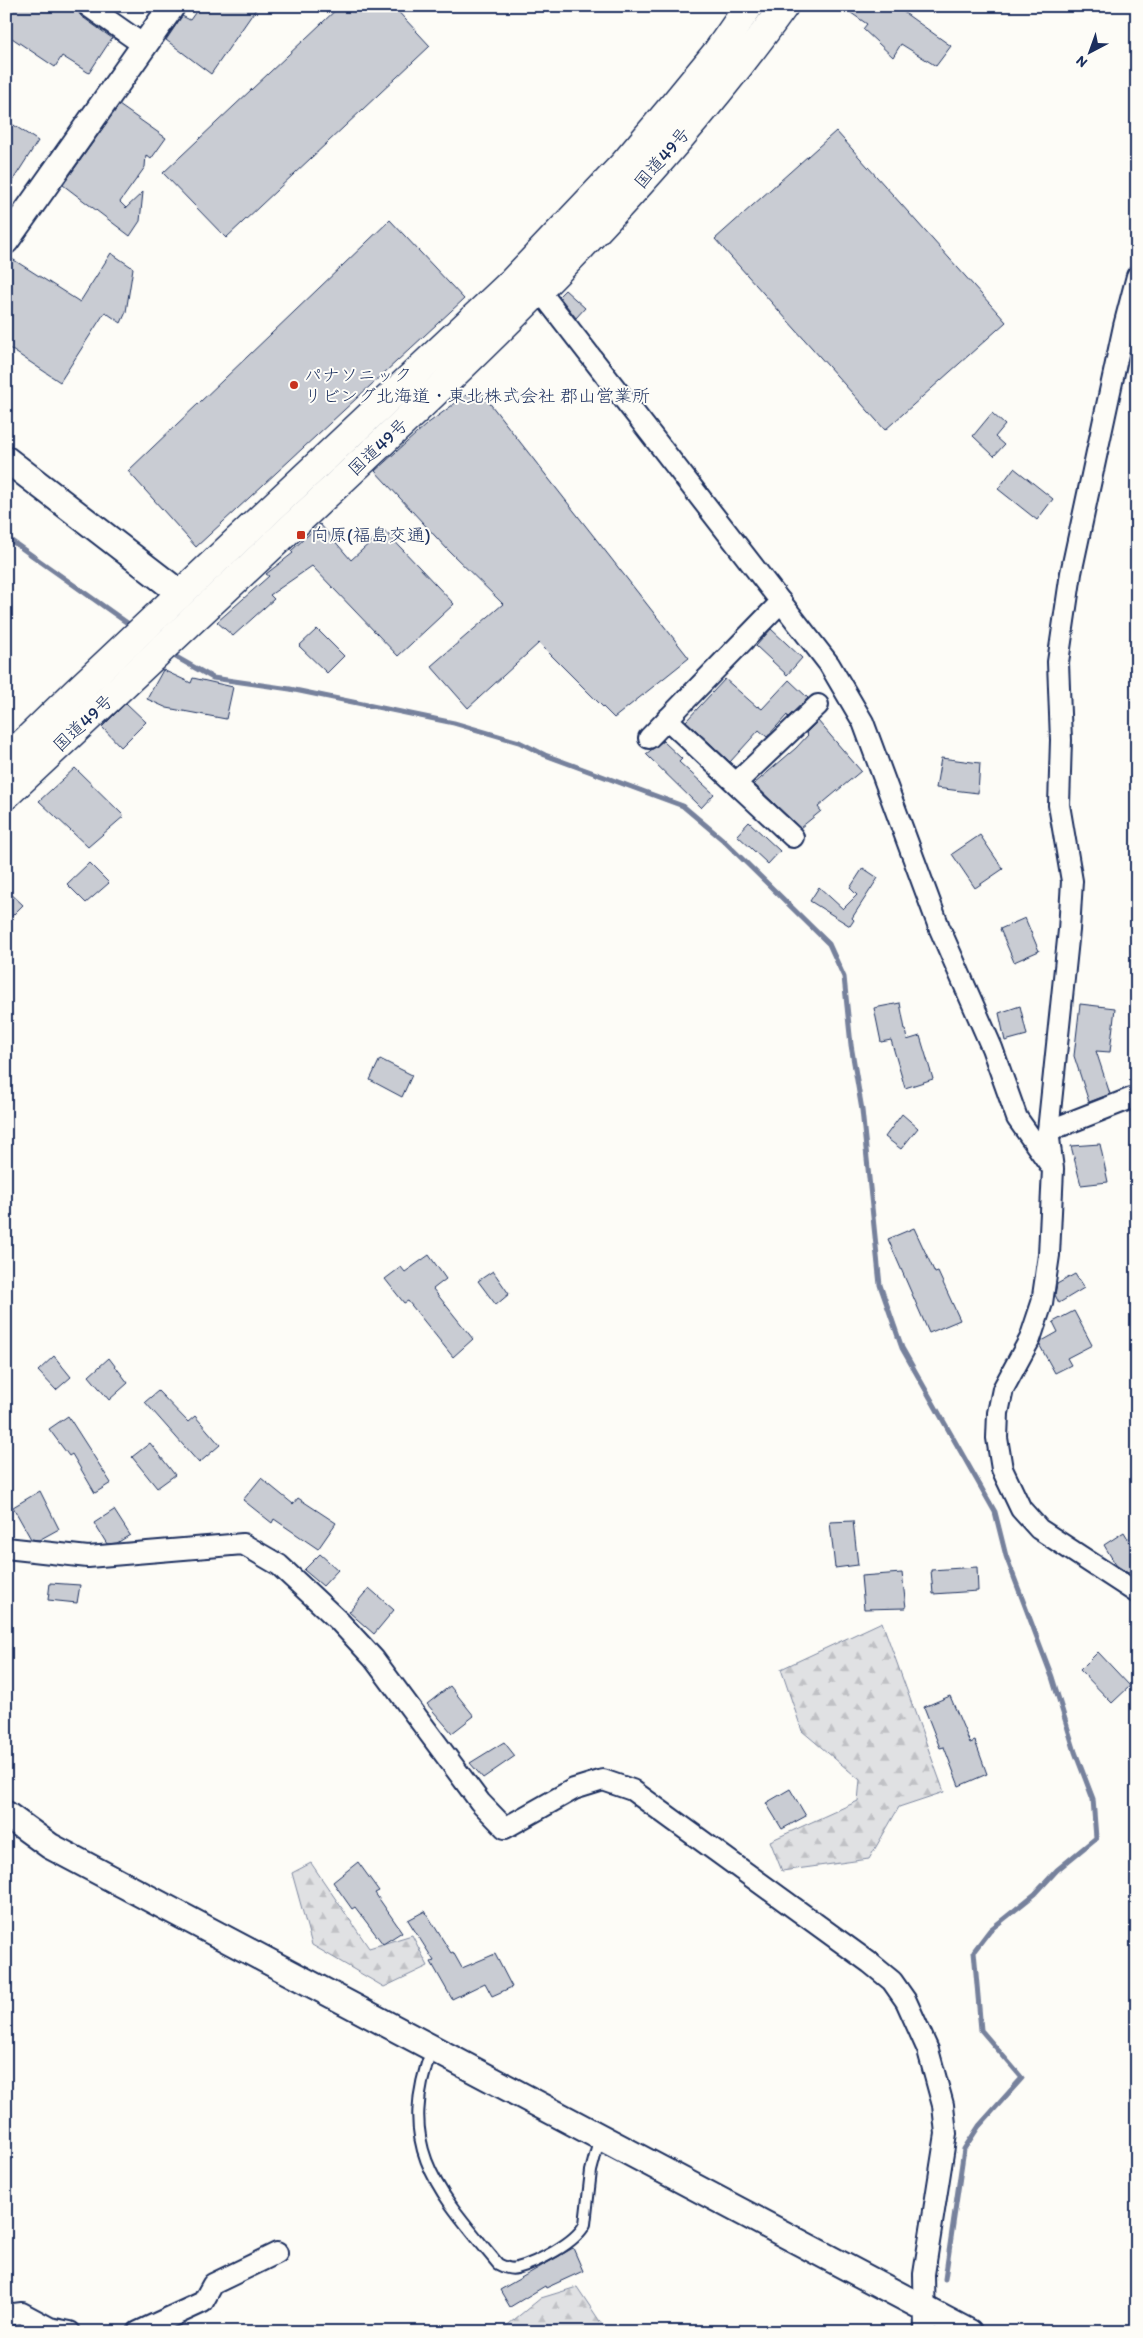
<svg xmlns="http://www.w3.org/2000/svg" width="1143" height="2338" font-family="Itim,'Klee One',sans-serif">
  <style>
    .forest { fill: url(#forest-firs); stroke: #7e88a0 }
    .lines { fill: none; stroke-linecap: round; stroke-linejoin: round }
    .stream { stroke: #76819c; stroke-width: 5 }
    .building { fill: #c9ccd3; stroke: #1b2f5e }
    .service-casing { stroke: #1b2f5e; stroke-width: 14 }
    .minor-casing { stroke: #1b2f5e; stroke-width: 24 }
    .tertiary-casing { stroke: #1b2f5e; stroke-width: 29 }
    .trunk-casing { stroke: #1b2f5e; stroke-width: 31 }
    .service { stroke: #fdfcf7; stroke-width: 10 }
    .minor { stroke: #fdfcf7; stroke-width: 20 }
    .tertiary { stroke: #fdfcf7; stroke-width: 25 }
    .trunk { stroke: #fdfcf7; stroke-width: 28 }
    .poi-dot { fill: #c8321e; stroke: #fdfcf7; stroke-width: 2 }
    .labels { text-anchor: middle; stroke-width: 4; stroke-linejoin: round; paint-order: stroke }
    .street-label { font-size: 18px; fill: #1b2f5e; stroke: #fdfcf7 }
    .poi-label { font-size: 18px; fill: #1b2f5e; stroke: #fdfcf7; text-anchor: start }
  </style>
  <defs>
    <pattern id="forest-firs" width="22" height="20" patternUnits="userSpaceOnUse" patternTransform="scale(1.25)"><rect width="22" height="20" fill="#e0e1e3"/><path d="M5 1l3.5 6h-7zM16 11l3.5 6h-7z" fill="#c0c1c5"/></pattern>
  </defs>
  <rect width="100%" height="100%" fill="#fdfcf7"/>
  <filter id="ink" filterUnits="userSpaceOnUse"><feTurbulence type="fractalNoise" baseFrequency=".02" numOctaves="2"/><feDisplacementMap in="SourceGraphic" scale="10" xChannelSelector="R" yChannelSelector="G"/><feConvolveMatrix kernelMatrix="1 2 1 2 8 2 1 2 1" color-interpolation-filters="sRGB"/></filter>
  <g filter="url(#ink)">
    <!-- forest -->
    <g class="forest">
      <path d="M882,1622L944,1792L899,1807L869,1859L782,1871L770,1841L858,1801L860,1780L802,1731L781,1669Z"/>
      <path d="M311,1863L369,1948L412,1935L428,1966L384,1987L312,1945L292,1873Z"/>
      <path d="M577,2287L607,2332H499L541,2298Z"/>
    </g>
    <g class="lines">
      <!-- stream -->
      <g class="stream">
        <path d="M6,537L133,627"/>
        <path d="M169,653L213,678L290,689L454,723L519,742L545,755L683,806L722,839L829,944L844,977L851,1045L862,1110L880,1285L902,1348L995,1512L1006,1556L1052,1677L1075,1752L1093,1799L1096,1838L1057,1870L1035,1894L990,1930L974,1951L981,2030L1022,2078L979,2126L964,2149L945,2279"/>
      </g>
    </g>
    <!-- building -->
    <g class="building">
      <path d="M6,6H75L81,16L112,38L89,73L62,56L55,67L6,34Z"/>
      <path d="M200,6H258L211,74L166,40L182,16L190,20Z"/>
      <path d="M340,6H393L430,46L226,238L163,173Z"/>
      <path d="M841,6H895L951,46L936,66L901,44L893,57L863,29L867,24Z"/>
      <path d="M119,105L166,138L151,159L146,155L145,167L120,202L126,208L143,192L140,221L130,236L63,185Z"/>
      <path d="M6,120L38,141L6,191Z"/>
      <path d="M836,131L1006,322L885,430L715,239Z"/>
      <path d="M390,220L464,299L196,547L128,471Z"/>
      <path d="M111,253L133,268L126,312L121,323L105,312L60,382L6,346V255L80,302Z"/>
      <path d="M565,290L585,308L576,318L559,296Z"/>
      <path d="M477,387L689,658L614,718L539,643L468,708L431,666L503,604L448,550L375,471L427,424Z"/>
      <path d="M992,413L1005,425L995,437L1004,445L994,456L973,436Z"/>
      <path d="M1014,468L1053,499L1037,520L998,489Z"/>
      <path d="M320,524L351,560L384,530L454,604L398,656L312,566L270,595L274,599L233,636L217,622L269,576L266,574L293,553L291,551Z"/>
      <path d="M317,629L344,656L327,673L299,646Z"/>
      <path d="M771,629L802,658L787,675L756,646Z"/>
      <path d="M163,670L191,683L193,678L233,687L226,719L167,708L147,699Z"/>
      <path d="M725,679L757,707L758,706L762,709L789,680L808,698L788,717L787,715L767,737L759,730L730,762L686,721Z"/>
      <path d="M126,703L146,722L121,747L102,727Z"/>
      <path d="M818,721L861,771L818,807L821,811L800,828L754,784L796,748L808,735L806,733Z"/>
      <path d="M663,741L682,759L679,762L714,794L701,808L646,754Z"/>
      <path d="M941,758L980,763L978,793L936,788Z"/>
      <path d="M75,768L124,816L88,847L39,801Z"/>
      <path d="M749,822L780,851L768,864L737,835Z"/>
      <path d="M980,835L1003,869L975,888L952,854Z"/>
      <path d="M89,863L109,883L86,903L67,884Z"/>
      <path d="M863,868L878,878L852,918L854,920L850,926L810,901L819,887L843,909L857,895L850,888Z"/>
      <path d="M6,889L23,905L6,922Z"/>
      <path d="M1025,918L1039,951L1014,962L1000,929Z"/>
      <path d="M900,1003L907,1040L920,1036L933,1079L905,1088L891,1040L881,1042L874,1008Z"/>
      <path d="M1080,1004L1115,1008L1110,1052L1096,1051L1110,1094L1089,1102L1074,1056Z"/>
      <path d="M1020,1006L1027,1035L1005,1041L999,1013Z"/>
      <path d="M380,1059L412,1075L402,1097L370,1080Z"/>
      <path d="M902,1114L918,1128L901,1149L885,1137Z"/>
      <path d="M1100,1144L1108,1182L1081,1185L1071,1146Z"/>
      <path d="M914,1228L935,1273L938,1272L960,1320L929,1333L888,1239Z"/>
      <path d="M429,1255L446,1279L433,1289L473,1339L453,1357L408,1301L404,1303L385,1279L401,1267L405,1272Z"/>
      <path d="M493,1271L509,1294L496,1305L478,1281Z"/>
      <path d="M1075,1274L1084,1288L1059,1303L1055,1295L1057,1284Z"/>
      <path d="M1074,1311L1092,1345L1067,1358L1071,1365L1055,1373L1040,1346L1042,1341L1058,1332L1053,1322Z"/>
      <path d="M54,1356L71,1377L56,1390L38,1371Z"/>
      <path d="M109,1358L128,1383L109,1400L89,1376Z"/>
      <path d="M158,1391L188,1422L195,1416L220,1445L199,1463L145,1402Z"/>
      <path d="M68,1416L111,1483L95,1493L72,1454L69,1456L49,1429Z"/>
      <path d="M150,1443L175,1475L157,1488L132,1457Z"/>
      <path d="M261,1478L293,1504L298,1498L336,1523L318,1549L274,1519L272,1523L243,1500Z"/>
      <path d="M40,1491L59,1529L39,1540L31,1539L13,1507Z"/>
      <path d="M114,1510L130,1535L117,1543L107,1544L94,1523Z"/>
      <path d="M853,1521L858,1565L835,1568L830,1522Z"/>
      <path d="M1124,1532L1137,1554V1568L1128,1573L1116,1565L1104,1545Z"/>
      <path d="M320,1554L338,1570L323,1586L304,1570Z"/>
      <path d="M977,1567L978,1591L933,1594L931,1570Z"/>
      <path d="M902,1573L906,1608L864,1609L861,1576Z"/>
      <path d="M50,1583L80,1585L77,1603L48,1600Z"/>
      <path d="M369,1588L394,1610L374,1634L349,1612Z"/>
      <path d="M1098,1652L1130,1686L1112,1703L1080,1670Z"/>
      <path d="M450,1686L474,1716L452,1733L427,1704Z"/>
      <path d="M950,1696L970,1743L975,1741L987,1774L959,1786L944,1747L940,1748L924,1707Z"/>
      <path d="M504,1742L515,1756L483,1778L470,1763Z"/>
      <path d="M790,1789L806,1816L782,1829L766,1803Z"/>
      <path d="M358,1862L379,1891L375,1893L402,1932L383,1944L355,1907L352,1909L333,1882Z"/>
      <path d="M425,1911L451,1953L453,1952L462,1968L495,1954L512,1987L492,1996L485,1983L452,1999L431,1962L434,1961L408,1920Z"/>
      <path d="M573,2248L583,2271L546,2288L545,2286L510,2307L500,2290Z"/>
    </g>
    <g class="lines">
      <!-- service casing -->
      <g class="service-casing">
        <path id="service" d="M432,2049C395,2148 438,2191 498,2264C504,2267 510,2270 517,2268C536,2263 576,2243 585,2224L591,2171L600,2137"/>
      </g>
      <!-- minor casing -->
      <g class="minor-casing">
        <g id="minor">
          <path d="M88,6L145,46"/>
          <path d="M1137,276L1124,326L1071,573L1058,662L1061,740L1059,805L1072,881L1069,930L1048,1131L1053,1169L1049,1255L1042,1303L1030,1339L1003,1389L998,1413L997,1438L1002,1469L1021,1509L1039,1529L1137,1593"/>
          <path d="M540,291L829,664L863,722L939,927L992,1048L1017,1118L1051,1166"/>
          <path d="M667,719L793,837"/>
          <path d="M649,738L781,602"/>
          <path d="M736,783L818,705"/>
          <path d="M1048,1131L1137,1096"/>
          <path d="M6,1548L88,1557L243,1544L279,1565L339,1621L374,1659L480,1802L505,1828L574,1789L603,1780L632,1790L870,1963L892,1981L906,2001L928,2050L943,2105L946,2134L924,2274L925,2332"/>
          <path d="M6,2315L22,2313L50,2328L70,2332"/>
          <path d="M138,2332L203,2302L213,2284L277,2253"/>
        </g>
      </g>
      <!-- tertiary casing -->
      <g class="tertiary-casing">
        <g id="tertiary">
          <path d="M6,241L172,6"/>
          <path d="M6,459L181,594"/>
          <path d="M6,1814L50,1846L969,2332"/>
        </g>
      </g>
      <!-- trunk casing -->
      <g class="trunk-casing">
        <g id="trunk">
          <path d="M6,760L76,692L513,281L623,165L672,107L717,52L749,6"/>
          <path d="M6,795C117,691 228,586 340,482C498,334 657,183 784,6"/>
        </g>
      </g>
      <!-- service -->
      <use href="#service" class="service"/>
      <!-- minor -->
      <use href="#minor" class="minor"/>
      <!-- tertiary -->
      <use href="#tertiary" class="tertiary"/>
      <!-- trunk -->
      <use href="#trunk" class="trunk"/>
    </g>
  </g>
  <!-- markers -->
  <g class="poi-dot">
    <circle cx="294" cy="385" r="5"/>
    <rect x="296" y="530" width="10" height="10" rx="2.5"/>
  </g>
  <g class="labels">
    <!-- street labels -->
    <g class="street-label">
      <text transform="translate(662 158) rotate(-49)" y="6">国道49号</text>
      <text transform="translate(378 447) rotate(-43)" y="6">国道49号</text>
      <text transform="translate(83 723) rotate(-43)" y="6">国道49号</text>
    </g>
    <!-- poi labels -->
    <g class="poi-label">
      <text x="304" y="381">パナソニック<tspan x="304" dy="21">リビング北海道・東北株式会社 郡山営業所</tspan></text>
      <text x="311" y="541">向原(福島交通)</text>
    </g>
  </g>
  <!-- margin -->
  <rect width="1143" height="2338" fill="none" stroke="#fdfcf7" stroke-width="25"/>
  <rect x="12" y="12" width="1118" height="2313" fill="none" stroke="#1b2f5e" stroke-width="2" filter="url(#ink)"/>
  <!-- north arrow -->
  <g transform="translate(1090 52) rotate(221)" stroke="#fdfcf7" stroke-width="4" paint-order="stroke">
  <path d="M0-4L9 19L0 12L-9 19Z" fill="#1b2f5e"/>
  <text y="-8" font-size="14" font-weight="bold" text-anchor="middle" fill="#1b2f5e">N</text>
  </g>
</svg>
